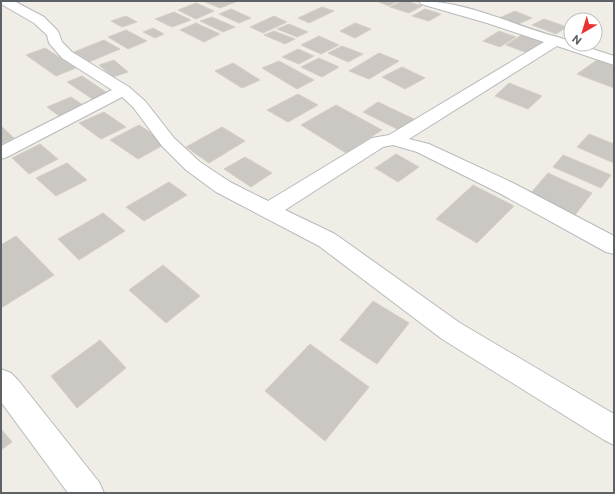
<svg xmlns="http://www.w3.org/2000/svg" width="615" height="494" font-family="Commissioner,sans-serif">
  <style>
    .building { fill: #cbc7c3; stroke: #d5cec4 }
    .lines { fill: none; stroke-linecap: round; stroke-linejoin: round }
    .minor-casing { stroke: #b6b9bc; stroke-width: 2 }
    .minor { fill: #fff; fill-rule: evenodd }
  </style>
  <rect width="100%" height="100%" fill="#f0ede6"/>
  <!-- building -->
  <g class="building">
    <path d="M203,1H238L220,8Z"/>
    <path d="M376,1H398L389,6Z"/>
    <path d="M402,1H407L422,6L409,13L390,7Z"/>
    <path d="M196,3L214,11L196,19L178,10Z"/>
    <path d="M322,7L334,11L309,23L298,18Z"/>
    <path d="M231,9L251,18L239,23L219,14Z"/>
    <path d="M425,9L441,14L429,21L412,16Z"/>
    <path d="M515,11L532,18L516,25L499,18Z"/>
    <path d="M174,12L191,20L172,27L155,19Z"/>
    <path d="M126,16L137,22L122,27L111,21Z"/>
    <path d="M274,16L287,22L263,33L250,27Z"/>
    <path d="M212,17L235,27L223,32L200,21Z"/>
    <path d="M544,19L567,27L556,34L532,25Z"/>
    <path d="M196,23L220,34L204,42L180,30Z"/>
    <path d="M355,23L371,29L355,38L340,31Z"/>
    <path d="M289,24L308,32L297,37L277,29Z"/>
    <path d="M153,28L164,34L155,38L143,32Z"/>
    <path d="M126,30L147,41L128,49L108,37Z"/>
    <path d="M274,31L295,39L285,44L264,35Z"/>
    <path d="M499,31L516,37L500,47L483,41Z"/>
    <path d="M523,34L547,43L530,54L506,45Z"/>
    <path d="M319,36L339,45L321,54L301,45Z"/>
    <path d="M104,40L120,49L89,62L74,52Z"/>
    <path d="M342,46L363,54L348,62L328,53Z"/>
    <path d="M45,48L76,68L56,76L26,55Z"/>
    <path d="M298,49L314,56L299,64L282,57Z"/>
    <path d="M379,53L399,61L369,79L349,71Z"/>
    <path d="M319,58L339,67L322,77L301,67Z"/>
    <path d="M114,60L128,72L113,77L99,65Z"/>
    <path d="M597,60L614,66V88L577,74Z"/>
    <path d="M279,61L314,80L297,89L262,68Z"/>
    <path d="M233,63L260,80L242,88L215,71Z"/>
    <path d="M402,67L425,78L405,89L382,77Z"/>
    <path d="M82,76L109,94L94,100L67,82Z"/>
    <path d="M509,83L542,96L528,109L495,96Z"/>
    <path d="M298,94L318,105L288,122L267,110Z"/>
    <path d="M71,97L86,107L62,118L47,107Z"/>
    <path d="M378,102L418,121L403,132L363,112Z"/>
    <path d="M336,105L382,130L346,153L301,125Z"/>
    <path d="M104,112L126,127L101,139L79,123Z"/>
    <path d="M139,125L167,143L138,159L110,140Z"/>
    <path d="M1,126L14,138L1,144Z"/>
    <path d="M222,127L245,141L209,163L186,147Z"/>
    <path d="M589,134L614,144V163L577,147Z"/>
    <path d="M40,144L58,159L29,174L12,158Z"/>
    <path d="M396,154L419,167L398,182L375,168Z"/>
    <path d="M563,155L611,175L601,188L553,167Z"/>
    <path d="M245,157L272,173L251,187L224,169Z"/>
    <path d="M67,163L87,180L56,196L36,178Z"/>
    <path d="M548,173L592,193L575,215L530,194Z"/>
    <path d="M169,182L187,195L144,221L126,207Z"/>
    <path d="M473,185L514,206L477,243L436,219Z"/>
    <path d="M103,213L125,231L79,260L58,239Z"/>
    <path d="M16,236L54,275L1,308V245Z"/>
    <path d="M163,265L200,296L166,323L129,290Z"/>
    <path d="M373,301L409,323L377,364L340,340Z"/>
    <path d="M100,340L126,368L77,408L51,376Z"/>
    <path d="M310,344L369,387L325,441L265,391Z"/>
    <path d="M1,429L12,442L1,450Z"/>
  </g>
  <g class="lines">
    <!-- minor casing -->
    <g class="minor-casing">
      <g id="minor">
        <path d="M1,1H14L44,17L58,31L62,42L72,52L129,87L145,101L174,138L200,162L230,182L268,201L372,138L389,135L544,42L487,23L421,4L419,1C468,1 514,26 561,38L571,42V44H577L614,56V65L557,46L409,139L429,144L513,183L614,236V254L606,252L499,193L417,152L393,145L383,147L285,210L335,234L460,323L614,414V445L604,440L442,339L319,246L216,192L186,170L162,146L133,107L122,97L7,157L1,159V146L112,90L62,58L49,43L47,35L34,23L1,4Z"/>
        <path d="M1,369L11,373L18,380L99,482L104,493H68L1,402Z"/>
      </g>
    </g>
    <!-- minor -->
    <use href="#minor" class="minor"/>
  </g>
  <!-- border -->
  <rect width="615" height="494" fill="none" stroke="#5d6266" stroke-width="4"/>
  <!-- north arrow -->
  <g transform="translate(583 32) rotate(218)"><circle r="19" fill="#ffffff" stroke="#bec0c2"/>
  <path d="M0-3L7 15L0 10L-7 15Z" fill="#ea3331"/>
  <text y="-6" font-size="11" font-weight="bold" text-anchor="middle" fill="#5d6266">N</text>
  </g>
</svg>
